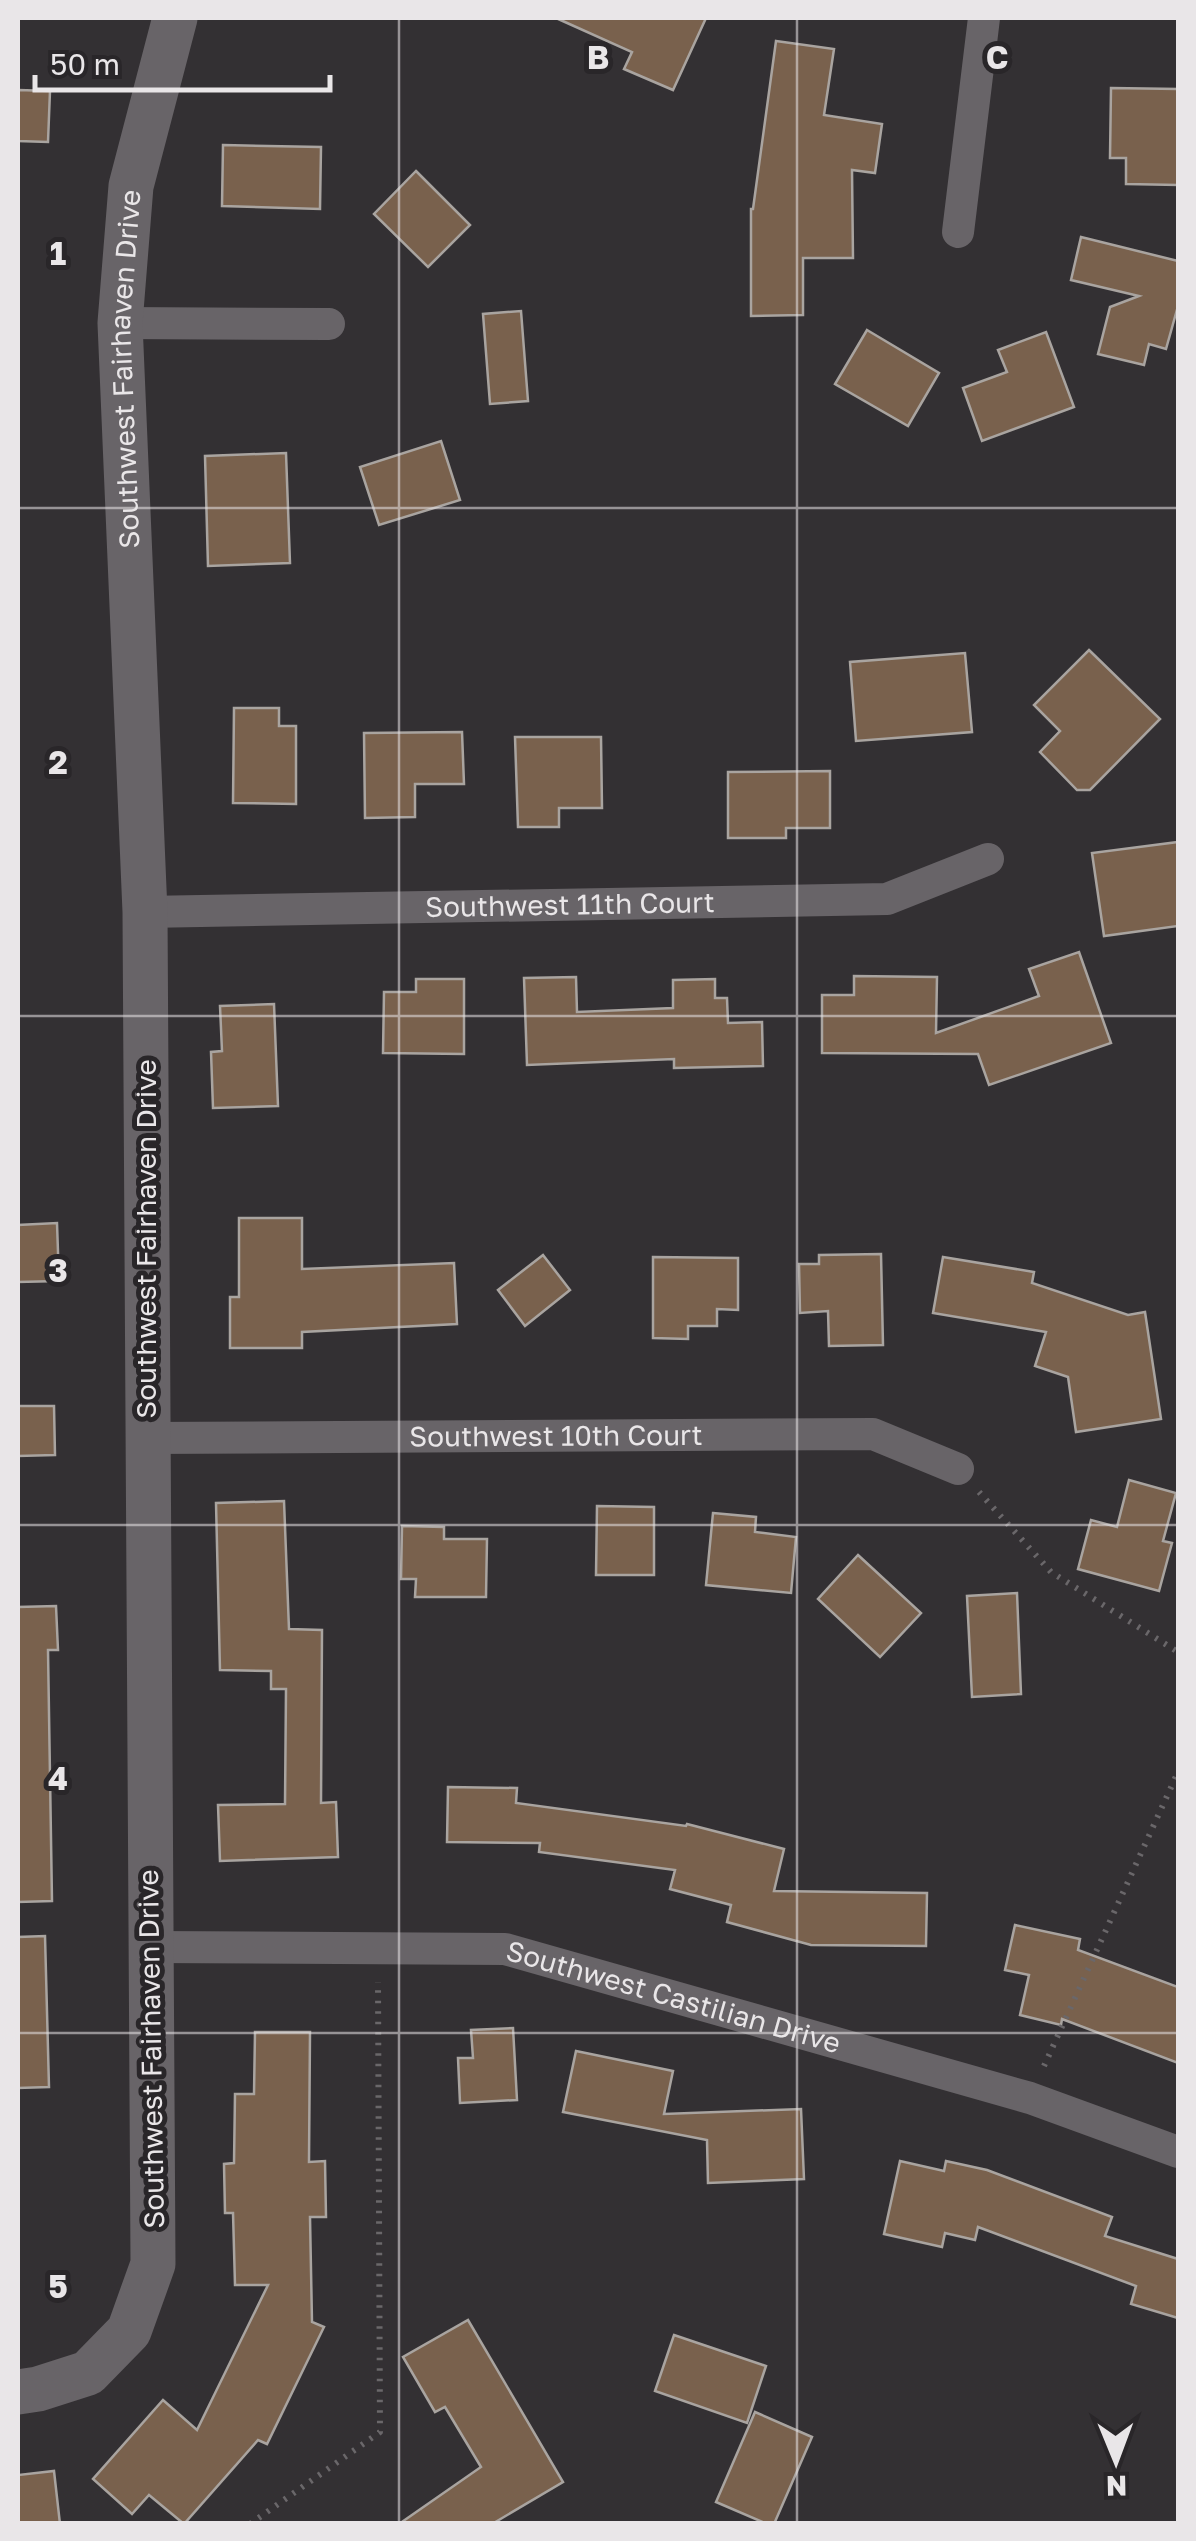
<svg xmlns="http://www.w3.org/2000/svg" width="1196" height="2541" font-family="'Golos Text',sans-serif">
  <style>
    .building { fill: #79614d; stroke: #a9a4a0; stroke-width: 2.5 }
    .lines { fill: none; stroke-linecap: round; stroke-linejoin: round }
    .path { stroke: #6a676a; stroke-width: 6; stroke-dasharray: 2.5 8; stroke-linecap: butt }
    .street { stroke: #686468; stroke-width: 32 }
    .secondary { stroke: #686468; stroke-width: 45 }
    .grid { fill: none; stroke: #e9e6e8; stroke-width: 2.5; stroke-opacity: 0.55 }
    .labels { text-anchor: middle; stroke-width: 10; stroke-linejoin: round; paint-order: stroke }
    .street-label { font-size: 28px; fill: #e9e6e8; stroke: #292629 }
    .grid-label { font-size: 32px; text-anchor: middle; font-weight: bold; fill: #e9e6e8; stroke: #292629; stroke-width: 10; stroke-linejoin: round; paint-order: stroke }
  </style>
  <rect width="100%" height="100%" fill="#333033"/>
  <!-- building -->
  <g class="building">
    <path d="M556,18H706L673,90L624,69L632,52Z"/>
    <path d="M776,41L834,49L824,115L882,124L875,173L852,170L853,258H803V315L751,316V209H753Z"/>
    <path d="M1111,88L1178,89V185L1126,184V158H1110Z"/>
    <path d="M18,90L50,91L48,142L18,141Z"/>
    <path d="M223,145L321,147L320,209L222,206Z"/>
    <path d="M416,171L470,225L428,267L374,214Z"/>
    <path d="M1081,237L1178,261V306L1166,349L1149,344L1144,365L1098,354L1110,307L1139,296L1071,280Z"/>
    <path d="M521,311L528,401L490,404L483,314Z"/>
    <path d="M867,330L939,373L908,426L835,384Z"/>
    <path d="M1046,332L1074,407L982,441L963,388L1007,372L998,350Z"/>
    <path d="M441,441L460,500L379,525L360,467Z"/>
    <path d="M286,453L290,563L208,566L205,456Z"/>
    <path d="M1089,650L1160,719L1090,790H1077L1040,752L1060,731L1034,705Z"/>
    <path d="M965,653L972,732L856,741L850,662Z"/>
    <path d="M234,708H279V726H296V804L233,803Z"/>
    <path d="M462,732L464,784H415V817L365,818L364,733Z"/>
    <path d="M515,737H601L602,808H559V827H518Z"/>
    <path d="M830,771V828H786V838H728V772Z"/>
    <path d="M1178,842V926L1104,936L1092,853Z"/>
    <path d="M1079,952L1111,1043L989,1085L978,1054L822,1053V995H854V976L937,977L936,1033L1039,996L1029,969Z"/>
    <path d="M576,977L577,1012L673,1008V980L715,979V998H727L728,1023L762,1022L763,1066L674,1068V1059L527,1065L524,978Z"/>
    <path d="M416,979H464V1054L383,1053L384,992H416Z"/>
    <path d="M274,1004L278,1106L213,1108L211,1052L222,1051L220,1006Z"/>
    <path d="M239,1218H302V1269L454,1263L457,1324L302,1332V1348H230V1297H239Z"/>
    <path d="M57,1223L59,1281L18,1282V1225Z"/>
    <path d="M881,1254L883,1345L829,1346L828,1311L800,1313L799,1264H819V1255Z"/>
    <path d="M543,1255L570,1290L525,1326L498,1290Z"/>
    <path d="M653,1257L738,1258V1310L717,1309V1326H688V1339L653,1338Z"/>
    <path d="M943,1257L1034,1272L1032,1283L1128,1315L1145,1312L1161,1419L1076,1432L1068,1377L1035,1366L1046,1332L933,1313Z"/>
    <path d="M18,1406H54L55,1455L18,1456Z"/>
    <path d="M1129,1480L1176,1493L1163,1541L1172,1543L1159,1591L1078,1569L1091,1520L1117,1527Z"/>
    <path d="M284,1501L289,1629L322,1630L321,1803L336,1802L338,1857L220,1861L218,1805L285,1804L286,1689H271V1671L220,1670L216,1503Z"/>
    <path d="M597,1506L654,1507V1575H596Z"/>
    <path d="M713,1513L756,1517L755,1532L796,1537L791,1593L706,1585Z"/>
    <path d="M402,1526L444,1527V1539H487L486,1597H415L416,1579H401Z"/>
    <path d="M858,1555L921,1613L880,1657L818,1599Z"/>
    <path d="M1017,1593L1021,1694L972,1697L967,1596Z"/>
    <path d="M56,1606L58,1650H48L52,1901L18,1902V1607Z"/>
    <path d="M448,1787L517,1788L516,1803L686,1826L687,1824L784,1849L774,1891L927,1893L926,1946L811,1945L727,1922L731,1905L670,1889L675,1870L539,1852L540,1843L447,1842Z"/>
    <path d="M1015,1925L1080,1939L1078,1950L1178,1987V2063L1062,2019L1061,2025L1020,2015L1029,1975L1005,1970Z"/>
    <path d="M45,1936L49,2087L18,2088V1937Z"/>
    <path d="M513,2028L517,2100L460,2103L458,2058H473L471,2030Z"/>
    <path d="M255,2032H310L309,2162L325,2161L326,2217H310L312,2322L324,2327L267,2444L258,2440L184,2524L149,2495L132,2514L93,2479L163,2400L197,2430L268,2285H235L233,2213H225L224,2164L234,2163L235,2094H254Z"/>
    <path d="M576,2051L673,2071L664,2114L801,2109L804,2179L708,2183L707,2140L563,2112Z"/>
    <path d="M900,2161L944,2171L946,2161L987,2170L1112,2217L1105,2236L1178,2259V2318L1131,2304L1136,2286L978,2227L975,2240L945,2233L942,2247L884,2234Z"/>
    <path d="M468,2320L563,2482L492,2524H399L481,2467L445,2407L435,2412L403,2357Z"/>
    <path d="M674,2335L766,2366L747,2423L655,2391Z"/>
    <path d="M755,2412L812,2437L774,2524H767L716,2502Z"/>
    <path d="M54,2471L60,2524H18V2475Z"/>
  </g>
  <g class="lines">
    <!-- path -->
    <g class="path">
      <path d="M979,1492L1051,1572L1178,1652"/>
      <path d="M1044,2066L1178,1772"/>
      <path d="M250,2524L380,2432L378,1982"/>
    </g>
    <!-- street -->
    <g class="street">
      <path d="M958,232L984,18"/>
      <path d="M120,323L329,324"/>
      <path id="s1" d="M145,912L887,899L988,859"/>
      <path id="s2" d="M146,1438L873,1434L958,1469"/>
      <path id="s3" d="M150,1947L505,1949L1030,2098L1178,2152"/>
    </g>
    <!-- secondary -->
    <path class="secondary" id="s4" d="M18,2392L38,2389L88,2373L129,2331L153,2264L145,912L120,323L131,186L175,18"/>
  </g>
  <!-- grid -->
  <path class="grid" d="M399,18V2524M797,18V2524M18,508H1178M18,1016H1178M18,1525H1178M18,2033H1178"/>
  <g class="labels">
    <!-- street labels -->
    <g class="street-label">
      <text dy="10" stroke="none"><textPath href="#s4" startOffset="2098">Southwest Fairhaven Drive</textPath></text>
      <text dy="10" stroke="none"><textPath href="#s1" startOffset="425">Southwest 11th Court</textPath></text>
      <text transform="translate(146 1239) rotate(-90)" y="10">Southwest Fairhaven Drive</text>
      <text dy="10" stroke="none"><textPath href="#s2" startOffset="410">Southwest 10th Court</textPath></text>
      <text dy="10" stroke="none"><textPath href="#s3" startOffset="530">Southwest Castilian Drive</textPath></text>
      <text transform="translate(151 2049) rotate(-91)" y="10">Southwest Fairhaven Drive</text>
    </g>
  </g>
  <g class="grid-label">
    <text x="598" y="69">B</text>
    <text x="997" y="69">C</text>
    <text x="58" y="265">1</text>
    <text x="58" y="774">2</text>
    <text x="58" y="1282">3</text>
    <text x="58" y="1790">4</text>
    <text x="58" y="2298">5</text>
  </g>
  <!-- border -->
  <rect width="1196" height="2541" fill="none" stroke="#e9e6e8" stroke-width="40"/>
  <!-- north arrow -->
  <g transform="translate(1116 2461) rotate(179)" stroke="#292629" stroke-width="8" paint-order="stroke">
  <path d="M0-8L18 38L0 25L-18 38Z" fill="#e9e6e8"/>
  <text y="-15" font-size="28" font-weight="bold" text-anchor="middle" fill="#e9e6e8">N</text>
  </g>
  <!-- scale -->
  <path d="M35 75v15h295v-15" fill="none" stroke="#e9e6e8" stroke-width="5"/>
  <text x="50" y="75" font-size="30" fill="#e9e6e8" stroke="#292629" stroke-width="8" paint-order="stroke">50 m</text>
</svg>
